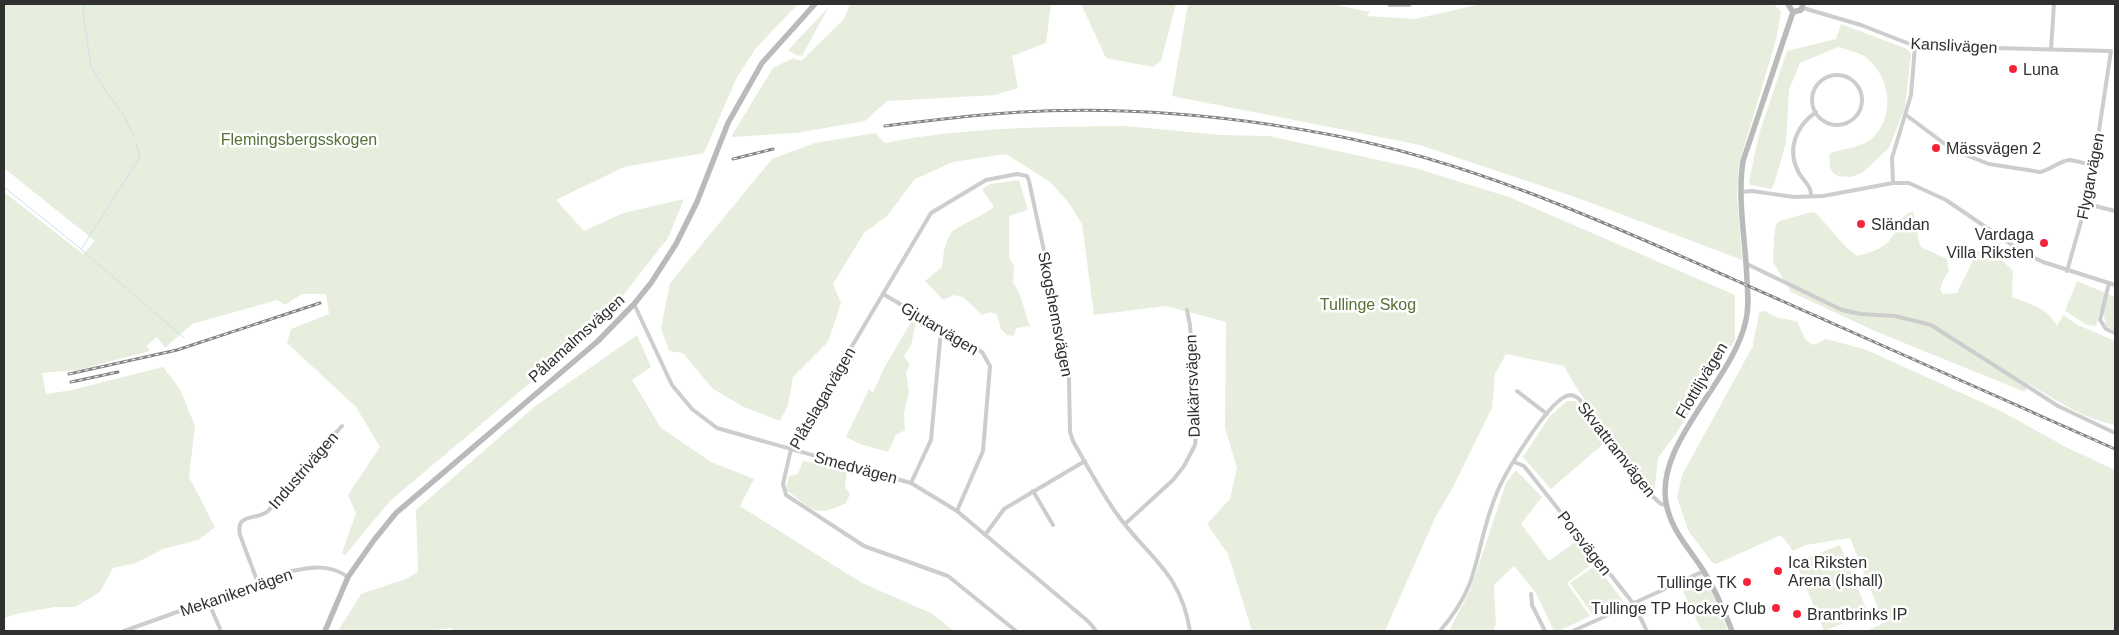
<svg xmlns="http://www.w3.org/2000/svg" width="2119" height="635" font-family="Arial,sans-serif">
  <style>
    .green { fill: #e7eedd }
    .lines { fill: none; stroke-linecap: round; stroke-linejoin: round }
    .stream { stroke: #c8e2f0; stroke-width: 1 }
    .street { stroke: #cdcdcd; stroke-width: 4 }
    .secondary { stroke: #bababa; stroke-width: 5.5 }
    .rail-casing { stroke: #858585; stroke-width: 3 }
    .rail { stroke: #fff; stroke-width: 1; stroke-dasharray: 4; stroke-linecap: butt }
    .poi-dot { fill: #f7233a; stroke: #fff; stroke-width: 2 }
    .labels { text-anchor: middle; stroke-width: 5; stroke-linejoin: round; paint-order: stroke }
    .street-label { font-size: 16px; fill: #303030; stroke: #fff }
    .poi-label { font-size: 16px; fill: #303030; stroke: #fff; text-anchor: start }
    .park-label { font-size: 16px; fill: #557138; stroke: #fff }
  </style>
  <rect width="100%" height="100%" fill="#fff"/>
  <!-- green -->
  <g class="green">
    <path d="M4,4H798L756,48L737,77L704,153L624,167L556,200L584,231L623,213L684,199L668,238L617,303L580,341L391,500L345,555L342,553L356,513L348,495L380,447L356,407L287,343L291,329L329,314L326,294H302L285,305L277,300L192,324L165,348L157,337L146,346L150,351L78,370L42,373L46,394L72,390L163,367L180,389L195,426L189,477L215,527L198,540L163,549L136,563L113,568L100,592L75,607H54L16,614L4,618V192L83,254L95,241L4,168Z"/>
    <path d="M850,4H1051L1046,43L1012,56L1018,88L995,95L887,101L865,121L796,133L731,137L773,68L793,58L801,61L844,19Z"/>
    <path d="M1081,4H1176L1161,61L1153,67L1106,58Z"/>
    <path d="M1188,4H1331L1370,12L1367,16L1415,19L1481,4H1774L1781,12L1776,40L1739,164L1737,195L1742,260L1589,202L1420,145L1172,96Z"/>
    <path d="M828,8L802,56L796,55L788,50Z"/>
    <path d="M1841,24L1907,49L1911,54L1905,107L1889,148L1862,173L1851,177L1838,176L1833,173L1830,168L1829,155L1833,152C1844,149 1861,147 1870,140C1896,119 1891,78 1867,58C1859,52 1848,50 1838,47L1800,63L1789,90L1786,143L1774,184L1771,189L1750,185L1749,181L1759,134L1787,51L1836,39Z"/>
    <path d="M1126,126L1220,135L1269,136L1415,168L1509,197L1735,295V340L1675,435L1658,458L1654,496L1578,390L1564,366L1506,354L1495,374L1492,408L1452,489L1435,518L1385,631H1252L1228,554L1207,524L1230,499L1237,468L1225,428L1226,322L1166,306L1094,315L1082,224L1069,203L1050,182L1006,154L953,162L915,179L887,216L864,233L833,284L841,303L828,342L793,377L788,405L780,421L744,407L713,389L683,353L669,351L661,328L670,283L772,159L815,143L875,133L885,143C963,127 1047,127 1126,126Z"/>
    <path d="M1019,180L1028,210L1009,216V257L1014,267L1013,283C1022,294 1024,312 1030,326L1016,328L1014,336L1007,335L1001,329L997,315L990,312L982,315L963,297L954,295L943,300L925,281L942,267C943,256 944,244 951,233C955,227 985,215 994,207L982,189L990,184Z"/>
    <path d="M1811,212L1816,213L1846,247L1857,256C1869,253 1880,250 1889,241C1897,233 1900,212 1913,212C1918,224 1916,235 1921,247L1947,259L1949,271L1943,280L1940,290L1943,294L1957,293L1977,252L1986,247L1991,249L2013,271L2012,297C2030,304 2048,308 2057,326L2063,315L2078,325L2115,341V425C2084,419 2056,400 2029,384L2025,392L1877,332L1791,292L1773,262L1774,238L1776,224L1780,221Z"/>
    <path d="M2077,281L2115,297V331L2106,326L2104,316L2099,312L2096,326L2087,325L2065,311Z"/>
    <path d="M1764,311L1778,318L1797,321L1805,339L1813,345L1826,339L1867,350L2001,411L2066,447L2115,470V631H1866L1884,623L1850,538L1806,545L1793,551L1781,535L1716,564L1712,562L1689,532L1677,498L1682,475L1753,346C1754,334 1758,324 1759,312Z"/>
    <path d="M911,322H916L911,345L904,356L910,365L906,372L909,391L904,413L905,430L896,435L888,452L860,444L846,437L869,389L873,393L883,370Z"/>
    <path d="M637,335L651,367L632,380L661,428L711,462L754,479L740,506L862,583L931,613L954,631H454L451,628L425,631H338L361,594L406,579L418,572L416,510L534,407Z"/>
    <path d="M1567,401H1575L1603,444L1551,489L1523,457L1550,416Z"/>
    <path d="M803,461L847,471L845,487L850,494L846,503C814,519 813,509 786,490L789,476L798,474Z"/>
    <path d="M1516,470L1542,497L1521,524L1549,561L1575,542L1592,564L1567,583L1590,616L1559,631H1554L1536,593L1514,566L1494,585L1496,624L1493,631H1449L1470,591L1506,483Z"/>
    <path d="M1840,545L1868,614L1824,631L1796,562Z"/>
    <path d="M1596,565L1623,601L1593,615L1570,583Z"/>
    <path d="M1702,574L1716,600L1728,631H1702L1680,585Z"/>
  </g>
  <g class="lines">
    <!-- stream -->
    <g class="stream">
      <path d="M85,4L83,13L91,66L104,88L122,113L134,137"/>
      <path d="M4,187L81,249L184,338"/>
      <path d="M82,248L140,157L136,144"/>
    </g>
    <!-- street -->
    <g class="street">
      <path d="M1803,8L1861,25L1915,46L2111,51L2090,190L2067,271"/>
      <path d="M2051,49L2054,4"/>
      <circle cx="1837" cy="100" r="25"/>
      <path d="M1906,115L1953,150L1989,164L2040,172C2050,170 2061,160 2070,160C2078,161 2087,164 2094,167"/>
      <path d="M1893,183L1892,158L1911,95L1915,46"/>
      <path d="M1741,192L1752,191L1794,197L1823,196L1893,183H1909L1946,200L2024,253L2043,262L2115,285"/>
      <path d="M1811,196C1812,186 1803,181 1799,173C1786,150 1796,126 1816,112"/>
      <path d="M2087,204L2115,211"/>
      <path d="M1747,264L1842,310L1861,314L1895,316L1931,325L2058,406L2115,433"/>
      <path d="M2109,283L2100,320L2106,329L2115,333"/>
      <path d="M883,294L982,352L990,366L983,451L957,511"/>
      <path d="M634,304L672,385L692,409L717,428L911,483L957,511L1089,622L1096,631"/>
      <path d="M1517,391L1547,414"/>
      <path d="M1514,462L1524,466L1633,603L1647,631"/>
      <path d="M911,483L931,440L941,330"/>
      <path d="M1033,491L1053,525"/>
      <path d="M1125,524L1173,480L1184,466L1195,445L1197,427L1190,325L1187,310"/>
      <path d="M985,535L1004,509L1085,461"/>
      <path d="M258,583L240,535C235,512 257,521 268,511C274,505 279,496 284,489C303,468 323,447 342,426"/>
      <path d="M1531,594L1532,605L1545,631"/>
      <path d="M208,601L221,631"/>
      <path d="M124,631L292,571C312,567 330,564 348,577"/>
      <path d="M1016,631L948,576L864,546L786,495L783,484L791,449L931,213L986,180L1017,174L1027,176L1029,181L1066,353L1069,379L1070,432L1073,441C1086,464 1099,488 1114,510C1146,557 1180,569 1190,631"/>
      <path d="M1440,631C1452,617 1463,601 1470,583C1480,554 1484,523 1496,495C1504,474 1546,405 1566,396C1572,394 1576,396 1580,400L1648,492L1661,504L1666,505"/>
      <path d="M1573,631L1704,571"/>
    </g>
    <!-- secondary -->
    <g class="secondary">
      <path d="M1390,4H1409"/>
      <path d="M1788,4L1793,12"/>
      <path d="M1793,12L1801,10L1803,4"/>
      <path d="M325,631L348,577L374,540L396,513L598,341L634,304L651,283L676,244L697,202L728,123L762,63L815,4"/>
      <path d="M1732,631C1724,610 1715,589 1703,570C1691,551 1674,533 1668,511C1648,448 1733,383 1746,320C1749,307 1748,295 1747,282C1746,242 1737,201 1743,161L1793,12"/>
    </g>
    <!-- rail casing -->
    <g class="rail-casing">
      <g id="rail">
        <path d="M885,126C917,122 949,118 982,115C1097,104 1217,113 1332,135C1473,162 1604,222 1735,280C1862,336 1988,393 2115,449"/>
        <path d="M733,159L773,149"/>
        <path d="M69,374L177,350L320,303"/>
        <path d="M71,382L118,372"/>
      </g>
    </g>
    <!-- rail -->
    <use href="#rail" class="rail"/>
  </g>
  <!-- markers -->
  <g class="poi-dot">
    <circle cx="2013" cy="69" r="5"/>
    <circle cx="1936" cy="148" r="5"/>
    <circle cx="1861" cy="224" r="5"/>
    <circle cx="2044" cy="243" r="5"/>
    <circle cx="1778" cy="571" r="5"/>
    <circle cx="1747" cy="582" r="5"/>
    <circle cx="1776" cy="608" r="5"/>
    <circle cx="1797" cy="614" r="5"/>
  </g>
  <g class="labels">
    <!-- street labels -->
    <g class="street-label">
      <text transform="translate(1954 45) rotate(3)" y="6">Kanslivägen</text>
      <text transform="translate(2090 176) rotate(-79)" y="6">Flygarvägen</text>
      <text transform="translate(1056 314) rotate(79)" y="6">Skogshemsvägen</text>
      <text transform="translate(940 328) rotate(31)" y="6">Gjutarvägen</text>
      <text transform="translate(576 338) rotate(-42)" y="6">Pålamalmsvägen</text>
      <text transform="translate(1701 380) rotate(-59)" y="6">Flottiljvägen</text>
      <text transform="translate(1192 386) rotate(-92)" y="6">Dalkärrsvägen</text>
      <text transform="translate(822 398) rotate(-60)" y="6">Plåtslagarvägen</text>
      <text transform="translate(1617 449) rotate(52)" y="6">Skvattramvägen</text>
      <text transform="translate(856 467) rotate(15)" y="6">Smedvägen</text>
      <text transform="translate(303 470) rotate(-49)" y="6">Industrivägen</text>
      <text transform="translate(1585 543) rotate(52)" y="6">Porsvägen</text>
      <text transform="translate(236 592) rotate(-19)" y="6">Mekanikervägen</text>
    </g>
    <!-- poi labels -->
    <g class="poi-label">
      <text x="2023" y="75">Luna</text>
      <text x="1946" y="154">Mässvägen 2</text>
      <text x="1871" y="230">Sländan</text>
      <text x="2034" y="240" text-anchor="end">Vardaga<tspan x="2034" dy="18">Villa Riksten</tspan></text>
      <text x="1788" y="568">Ica Riksten<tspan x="1788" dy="18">Arena (Ishall)</tspan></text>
      <text x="1737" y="588" text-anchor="end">Tullinge TK</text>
      <text x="1766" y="614" text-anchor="end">Tullinge TP Hockey Club</text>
      <text x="1807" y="620">Brantbrinks IP</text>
    </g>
    <!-- park labels -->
    <g class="park-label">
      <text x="299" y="145">Flemingsbergsskogen</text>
      <text x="1368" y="310">Tullinge Skog</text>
    </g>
  </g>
  <!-- border -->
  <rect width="2119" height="635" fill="none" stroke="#303030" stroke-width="10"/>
</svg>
